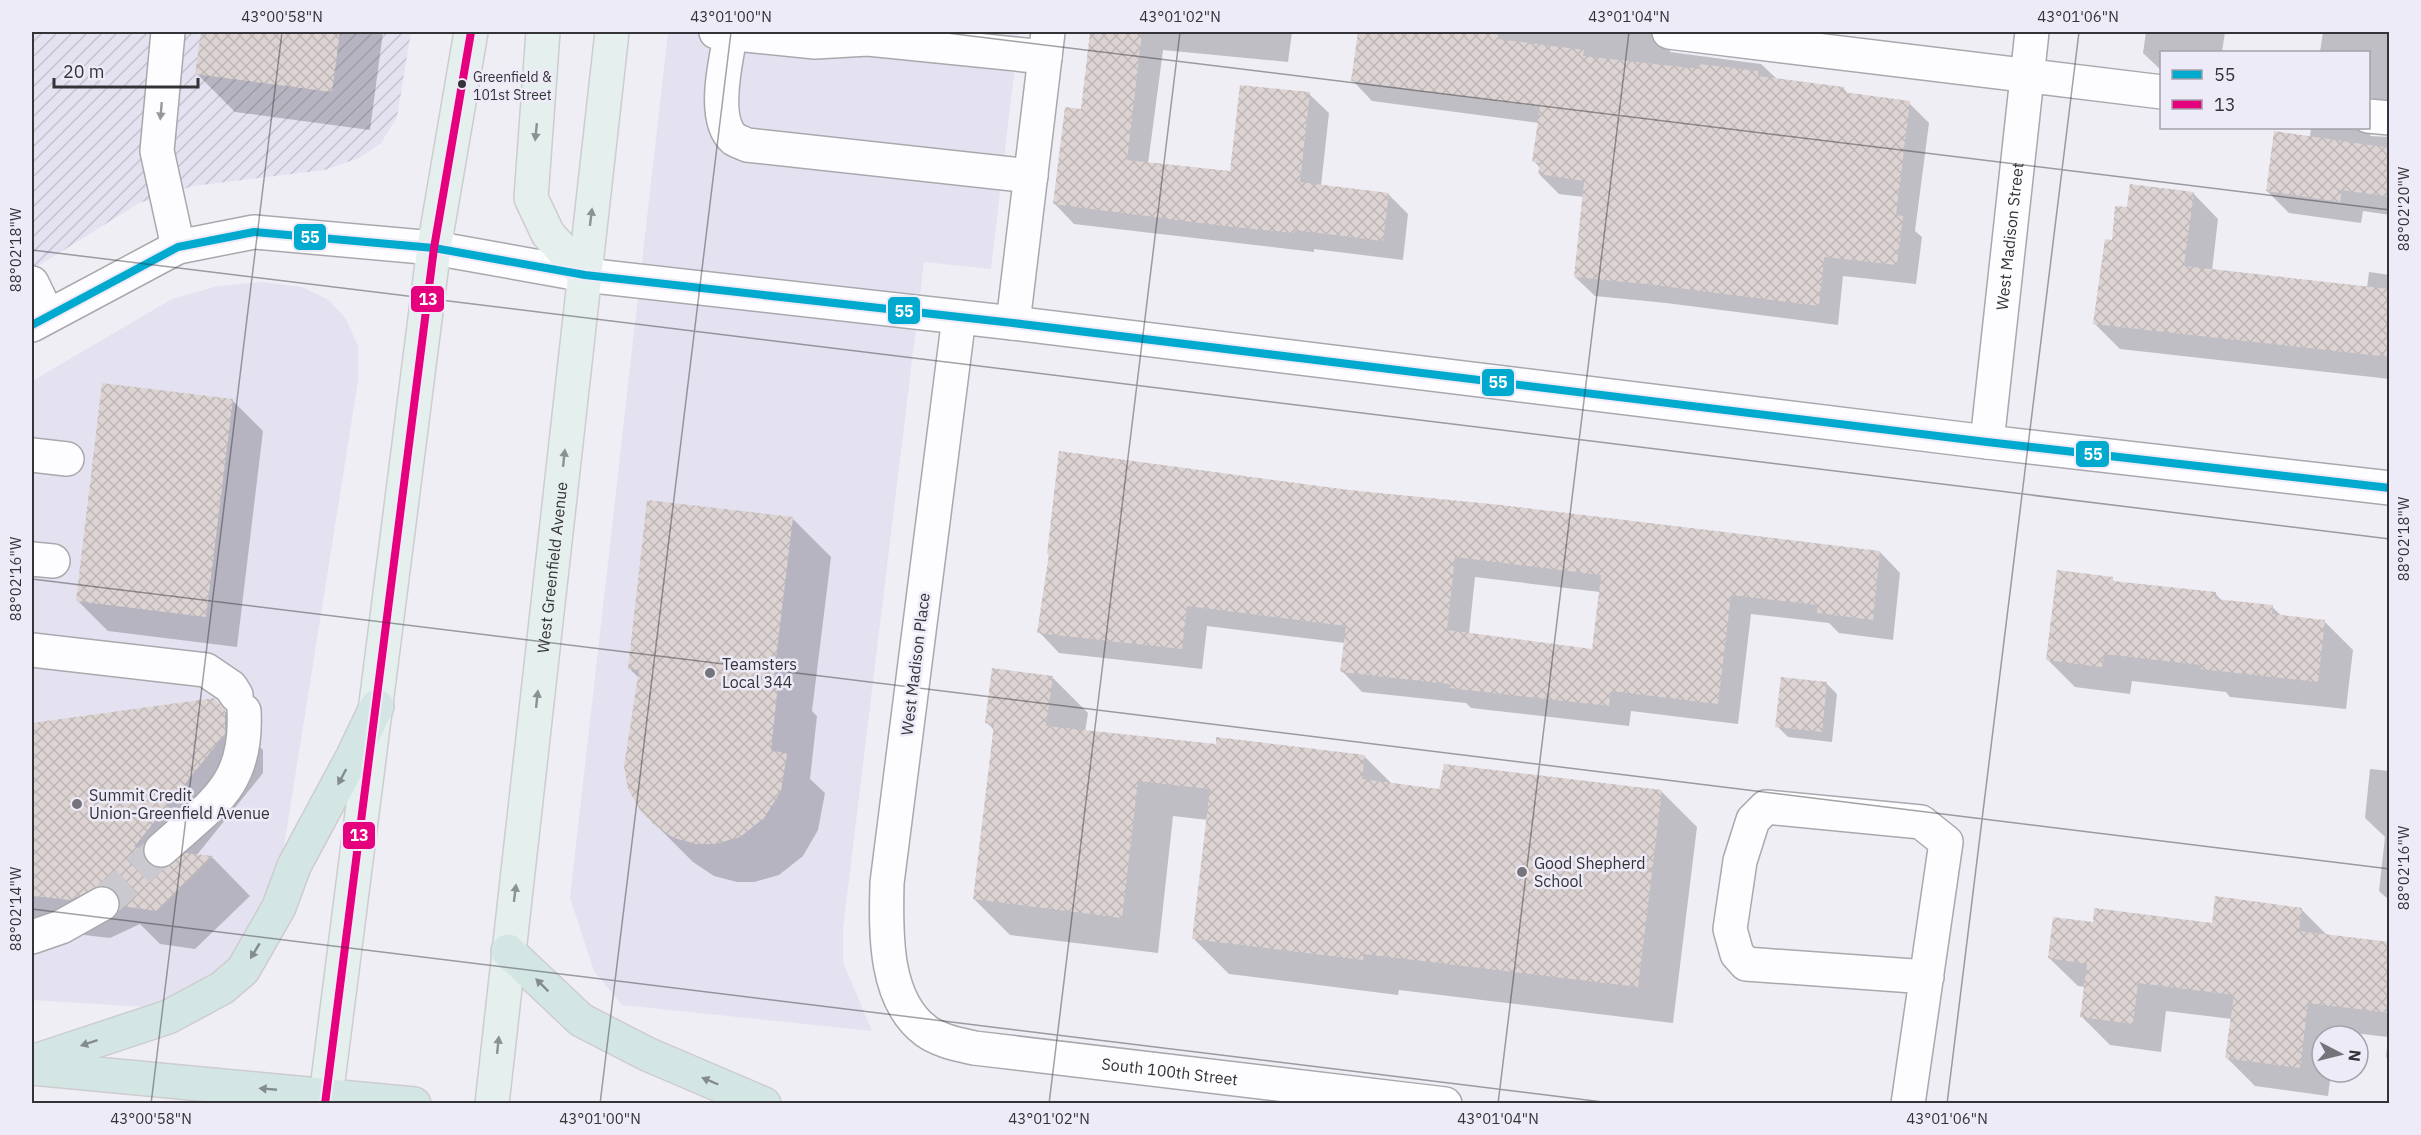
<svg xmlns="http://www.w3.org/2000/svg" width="2421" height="1135" font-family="'IBM Plex Sans',sans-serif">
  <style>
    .built { fill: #e4e2f0 }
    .industrial { fill: url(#industrial-furrows) }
    .shadow { fill: #0003; fill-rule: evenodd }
    .building { fill: url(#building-cross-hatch); fill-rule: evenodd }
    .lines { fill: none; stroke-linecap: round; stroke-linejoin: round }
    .minor-tunnel { stroke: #cac9cf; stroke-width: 33; stroke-dasharray: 33 16; stroke-linecap: butt }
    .minor-casing { stroke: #a9a8ad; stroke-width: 36 }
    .major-casing { stroke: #cdcccf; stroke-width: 36 }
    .highway-casing { stroke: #cdcccf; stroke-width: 36 }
    .minor { stroke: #fdfcfe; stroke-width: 33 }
    .major { stroke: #e5efee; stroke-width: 33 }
    .highway { stroke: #d4e6e3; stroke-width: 33 }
    .bus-1-casing { stroke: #eeebf8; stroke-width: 12 }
    .bus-2-casing { stroke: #eeebf8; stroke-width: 12 }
    .bus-1 { stroke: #00a9ce; stroke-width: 8 }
    .bus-2 { stroke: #e5007d; stroke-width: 8 }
    .oneway { fill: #98989b }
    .oneway2 { fill: #8c9193 }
    .oneway3 { fill: #848c8e }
    .ticks { fill: none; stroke: #343338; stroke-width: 1.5; stroke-opacity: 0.45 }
    .bus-dot { fill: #343338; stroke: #eeebf8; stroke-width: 2 }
    .poi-dot { fill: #75747a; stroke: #eeebf8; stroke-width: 2 }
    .labels { text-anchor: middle; stroke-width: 5; stroke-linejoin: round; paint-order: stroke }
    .bus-label { font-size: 14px; fill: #343338; stroke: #eeebf8; text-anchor: start }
    .street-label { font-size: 16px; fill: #343338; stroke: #eeebf8 }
    .poi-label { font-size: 16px; fill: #343338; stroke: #eeebf8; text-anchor: start }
    .line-badge { stroke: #eeebf8; stroke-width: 2 }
    .badge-label { font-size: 16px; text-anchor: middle; font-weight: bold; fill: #fff }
    .neatline { fill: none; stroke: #343338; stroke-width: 2 }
    .ticks-label { font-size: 15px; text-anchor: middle; fill: #343338 }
  </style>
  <defs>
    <pattern id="industrial-furrows" width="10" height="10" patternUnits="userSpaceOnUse" patternTransform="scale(1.5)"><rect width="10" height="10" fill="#e4e2f0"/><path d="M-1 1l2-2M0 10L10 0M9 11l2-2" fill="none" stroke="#c4c2cf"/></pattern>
    <pattern id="building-cross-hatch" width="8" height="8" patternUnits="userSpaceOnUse" patternTransform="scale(1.5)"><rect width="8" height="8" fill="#ddd3d3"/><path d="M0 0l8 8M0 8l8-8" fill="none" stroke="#beb6b6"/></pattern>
  </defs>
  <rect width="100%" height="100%" fill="#efeef5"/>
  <!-- built -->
  <g class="built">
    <path d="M668,32H1019L991,269L924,262L843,929V962L872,1031L622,1005L594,971L570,898Z"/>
    <path d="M263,282L302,287L329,300L346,319L358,346V381L283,853L269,896L244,946L221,971L162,1008L32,1000V381L172,299L218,286Z"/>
  </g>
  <!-- industrial -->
  <path class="industrial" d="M32,32H411L397,117L381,143L361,157L325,170L193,186L139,203L32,270Z"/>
  <!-- shadow -->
  <g class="shadow">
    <path d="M203,32H383L370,130L235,112L197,74Z"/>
    <path d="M1091,32H1292L1288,62L1163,50L1148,164L1231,173L1309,94L1329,113L1321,186L1388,194L1408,214L1403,260L1314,249V252L1074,224L1055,204L1083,111Z"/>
    <path d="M1359,32H1786L1673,41L1670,52L1761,64L1778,80L1843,88L1849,95L1909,103L1929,123L1915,231L1922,237L1916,284L1843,276L1838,325L1666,303L1595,296L1575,277L1584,197L1559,194L1539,174L1540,168L1534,161L1539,123L1372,101L1353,81Z"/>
    <path d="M2146,32H2225L2222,52H2162V71L2143,53Z"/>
    <path d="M2323,32H2390V120L2374,127L2370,136L2390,137V215L2363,211L2361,223L2289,213L2267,191L2310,138L2311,128H2368V52H2320Z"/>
    <path d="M2193,193L2218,219L2212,271L2367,288L2369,272L2390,275V379L2120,349L2095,324L2101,267L2103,268L2128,209Z"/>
    <path d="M232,400L263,431L237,647L108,631L77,600Z"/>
    <path d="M1348,492L1880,552L1900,573L1893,640L1839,633L1829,623L1751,614L1738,724L1631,711L1629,726L1471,708L1466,703L1362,692L1342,671L1345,643L1207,626L1202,669L1059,653L1039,632L1050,556L1048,554ZM1475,577L1600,592L1593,650L1469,634Z"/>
    <path d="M793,519L831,557L812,711L817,716L810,779L825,793L818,830L803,856L779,875L754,882H737L714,876L693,862L654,823L639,678L629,668Z"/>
    <path d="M2112,579L2116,583L2215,593L2223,602L2272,607L2283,617L2325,622L2353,650L2346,709L2230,697L2226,692L2132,681L2130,694L2075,687L2047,659Z"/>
    <path d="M1052,677L1088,713L1085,732L1217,746L1364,756L1392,784L1440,790L1661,791L1697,827L1673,1023L1399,990L1398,995L1229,974L1193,938L1208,820L1173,816L1158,953L1010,935L974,899L995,731L987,723Z"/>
    <path d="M1826,683L1837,694L1832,742L1788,737L1777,726Z"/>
    <path d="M214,700L263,750V773L196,856L213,858L250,896L195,949L160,944L140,924L110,938L32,929V725Z"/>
    <path d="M2370,769L2390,771V901L2379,891L2385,837L2365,818Z"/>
    <path d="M2301,909L2328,936L2390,978V1060L2386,1057L2388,1037L2336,1031V1036H2322V1072H2331L2328,1096L2255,1086L2227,1058L2232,1019L2166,1011L2161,1052L2110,1045L2082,1017L2085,987L2078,986L2049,958L2094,924H2213Z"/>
  </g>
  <!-- building -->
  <g class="building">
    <path d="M201,32H340L332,92L195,74Z"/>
    <path d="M1090,32H1142L1127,160L1230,171L1240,85L1310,92L1300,182L1389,193L1383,241L1295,230L1294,233L1224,226L1053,204L1065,107L1081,109Z"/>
    <path d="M1358,32H1499L1498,39L1584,50L1583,56L1699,69V64L1758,71V76L1844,87L1843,92L1910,101L1896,215L1903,216L1897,265L1824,257L1819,306L1646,284L1574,277L1584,181L1538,174L1540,163L1532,162L1540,107L1351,81Z"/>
    <path d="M2274,131L2390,148V197L2342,190L2340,202L2266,191Z"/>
    <path d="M2130,184L2194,192L2184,266L2390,289V357L2093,324L2105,239L2112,240L2115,206L2127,207Z"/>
    <path d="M102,383L233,399L206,617L76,601Z"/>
    <path d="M1059,451L1349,490L1501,505L1880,551L1873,620L1817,613L1818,605L1731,595L1718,704L1611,691L1609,706L1449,688V684L1340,672L1346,626L1187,606L1182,649L1037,633L1049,554H1047ZM1455,557L1601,575L1592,649L1447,630Z"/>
    <path d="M647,500L793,517L774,675L779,676L771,750L787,754L781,791L764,818L740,837L715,844H697L674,838L653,824L640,810L628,789L624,766L639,670L628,669Z"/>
    <path d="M2057,570L2113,577V581L2216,592L2215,599L2273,605L2272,614L2325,620L2318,682L2200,669L2201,665L2104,654L2102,667L2046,660Z"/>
    <path d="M992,668L1053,676L1046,726L1216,744V737L1365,755L1362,779L1439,789L1444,764L1662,790L1638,987L1364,954L1363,960L1192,939L1210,789L1138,781L1122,918L973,899L994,724L985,723Z"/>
    <path d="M1781,677L1827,682L1822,732L1775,727Z"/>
    <path d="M214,698L225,710V734L134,847L143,848L147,862L156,868H165L186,853L213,856L157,911L120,906L118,894L112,888L103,885L71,900L32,896V723Z"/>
    <path d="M2215,896L2302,908L2299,931L2390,942V1013L2308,1003L2300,1068L2225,1058L2234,995L2138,983L2133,1024L2080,1017L2087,964L2048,958L2053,917L2093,922L2094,908L2212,923Z"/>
  </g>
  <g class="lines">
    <!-- minor-tunnel -->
    <path class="minor-tunnel" d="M102,904L161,850"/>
    <!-- minor casing -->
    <g class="minor-casing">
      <g id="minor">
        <path d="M168,32L157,151L178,247"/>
        <path d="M716,32L815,42L868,39L1045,57"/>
        <path d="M1669,32L2162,92"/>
        <path d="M731,33C726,59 711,119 734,139C737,141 743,143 747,145L1031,176"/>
        <path d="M2368,116L2390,118"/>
        <path d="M32,283L48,316"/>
        <path id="s1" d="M959,317L887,883C886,929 883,999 926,1031C940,1041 957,1044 974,1048L1445,1104"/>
        <path d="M1013,323L1048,32"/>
        <path d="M32,325L178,247L254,232L434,248L585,275L1013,323L1987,442L2390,488"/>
        <path id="s2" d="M1987,442L2032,32"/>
        <path d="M32,455L67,459"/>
        <path d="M32,559L53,561"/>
        <path d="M32,650L206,670L231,687L236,695"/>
        <path d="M161,850C212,804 248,786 244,711"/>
        <path d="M32,937L61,927L102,904"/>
        <path d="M1908,1104L1946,842L1921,822L1766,807L1753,820L1740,861L1730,929L1737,954L1746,964L1927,977"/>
      </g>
    </g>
    <!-- major casing -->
    <g class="major-casing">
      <g id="major">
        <path d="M543,32L531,198L548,234L585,275"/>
        <path d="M325,1104L434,248L471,32"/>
        <path id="s3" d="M492,1104L612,32"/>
      </g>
    </g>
    <!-- highway casing -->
    <g class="highway-casing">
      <g id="highway">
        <path d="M508,951L581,1020L647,1054L764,1104"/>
        <path d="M32,1062L168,1017L222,988L243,970L279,907L294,866L352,758L377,706"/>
        <path d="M32,1068L414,1104"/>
      </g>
    </g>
    <!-- minor -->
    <use href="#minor" class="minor"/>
    <!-- major -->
    <use href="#major" class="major"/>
    <!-- highway -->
    <use href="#highway" class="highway"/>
    <!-- bus-1 casing -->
    <g class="bus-1-casing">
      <path id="bus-1" d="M32,325L178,247L254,232L434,248L585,275L1013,323L1987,442L2390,488"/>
    </g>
    <!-- bus-2 casing -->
    <g class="bus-2-casing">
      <path id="bus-2" d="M325,1104L434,248L471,32"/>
    </g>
    <!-- bus-1 -->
    <use href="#bus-1" class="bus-1"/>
    <!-- bus-2 -->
    <use href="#bus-2" class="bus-2"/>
  </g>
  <!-- one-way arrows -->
  <defs><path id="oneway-solid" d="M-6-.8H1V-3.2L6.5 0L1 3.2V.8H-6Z" transform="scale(1.5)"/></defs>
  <use class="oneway" href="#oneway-solid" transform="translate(161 111) rotate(95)"/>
  <g class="oneway2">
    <use href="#oneway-solid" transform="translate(536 132) rotate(96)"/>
    <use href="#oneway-solid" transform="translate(591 217) rotate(-83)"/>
    <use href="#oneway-solid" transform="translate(564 458) rotate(-84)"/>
    <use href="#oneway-solid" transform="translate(537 699) rotate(-84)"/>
    <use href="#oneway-solid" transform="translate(515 893) rotate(-83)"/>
    <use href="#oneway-solid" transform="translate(498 1045) rotate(-84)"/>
  </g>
  <g class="oneway3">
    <use href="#oneway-solid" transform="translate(342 777) rotate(118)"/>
    <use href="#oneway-solid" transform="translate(255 951) rotate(121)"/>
    <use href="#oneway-solid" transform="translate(542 985) rotate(-135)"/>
    <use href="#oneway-solid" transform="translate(89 1043) rotate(162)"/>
    <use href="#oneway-solid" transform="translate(710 1081) rotate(-157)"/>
    <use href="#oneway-solid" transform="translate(268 1089) rotate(-175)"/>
  </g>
  <!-- ticks -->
  <path class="ticks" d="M939,32L2390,210M32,250L2390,539M32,579L2390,869M32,909L1619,1104M151,1104L282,32M600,1104L731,32M1049,1104L1180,32M1498,1104L1629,32M1947,1104L2079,32"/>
  <!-- markers -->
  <circle class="bus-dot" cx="462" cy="84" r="5"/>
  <g class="poi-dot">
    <circle cx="710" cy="673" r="6"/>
    <circle cx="77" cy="804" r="6"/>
    <circle cx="1522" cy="872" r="6"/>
  </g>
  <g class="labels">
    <!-- bus labels -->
    <g class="bus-label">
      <text x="473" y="82">Greenfield &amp;<tspan x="473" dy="18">101st Street</tspan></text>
    </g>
    <!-- street labels -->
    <g class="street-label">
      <text dy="6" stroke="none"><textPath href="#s2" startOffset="207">West Madison Street</textPath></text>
      <text dy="6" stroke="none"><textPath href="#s3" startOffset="540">West Greenfield Avenue</textPath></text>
      <text transform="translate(915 664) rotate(-83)" y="6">West Madison Place</text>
      <text dy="6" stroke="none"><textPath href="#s1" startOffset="978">South 100th Street</textPath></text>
    </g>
    <!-- poi labels -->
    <g class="poi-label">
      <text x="722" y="670">Teamsters<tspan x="722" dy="18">Local 344</tspan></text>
      <text x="89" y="801">Summit Credit<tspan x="89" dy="18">Union-Greenfield Avenue</tspan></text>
      <text x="1534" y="869">Good Shepherd<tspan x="1534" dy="18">School</tspan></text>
    </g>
  </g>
  <g class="line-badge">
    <rect x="293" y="223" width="34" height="28" rx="6" fill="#00a9ce"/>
    <rect x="410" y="285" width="35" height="28" rx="6" fill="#e5007d"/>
    <rect x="887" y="296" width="34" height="29" rx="6" fill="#00a9ce"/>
    <rect x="1481" y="368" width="34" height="29" rx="6" fill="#00a9ce"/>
    <rect x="2075" y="440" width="35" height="28" rx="6" fill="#00a9ce"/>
    <rect x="342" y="821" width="34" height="29" rx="6" fill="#e5007d"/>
  </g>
  <g class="badge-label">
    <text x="310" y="243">55</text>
    <text x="428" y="305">13</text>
    <text x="904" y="317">55</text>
    <text x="1498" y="388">55</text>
    <text x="2093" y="460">55</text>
    <text x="359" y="841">13</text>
  </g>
  <!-- border -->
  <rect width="2421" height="1135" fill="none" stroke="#eeebf8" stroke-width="66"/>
  <!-- legend -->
  <rect x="2160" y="51" width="210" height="78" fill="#eeebf8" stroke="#a4a1ab" stroke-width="1.5"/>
  <rect x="2172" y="70" width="30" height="9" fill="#00a9ce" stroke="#a4a1ab" stroke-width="1.5"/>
  <text x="2214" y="81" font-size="18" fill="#343338">55</text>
  <rect x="2172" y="100" width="30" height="9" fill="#e5007d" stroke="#a4a1ab" stroke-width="1.5"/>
  <text x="2214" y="111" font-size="18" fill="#343338">13</text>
  <!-- north arrow -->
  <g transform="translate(2340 1054) rotate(97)"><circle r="28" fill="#eeebf8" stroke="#a4a1ab" stroke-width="1.5"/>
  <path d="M0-4.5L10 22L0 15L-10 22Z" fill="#75747a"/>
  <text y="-9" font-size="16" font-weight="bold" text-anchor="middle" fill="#343338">N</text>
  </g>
  <!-- scale -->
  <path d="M54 78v9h144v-9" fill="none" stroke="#343338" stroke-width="3"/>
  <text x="63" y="78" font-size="18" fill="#343338" stroke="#eeebf8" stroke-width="4.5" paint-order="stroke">20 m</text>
  <rect x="33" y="33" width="2355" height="1069" class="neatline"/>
  <g class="ticks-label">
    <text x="282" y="22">43°00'58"N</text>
    <text x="731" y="22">43°01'00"N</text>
    <text x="1180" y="22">43°01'02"N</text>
    <text x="1629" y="22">43°01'04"N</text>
    <text x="2078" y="22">43°01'06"N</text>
    <text transform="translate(2404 209) rotate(-90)" y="5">88°02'20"W</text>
    <text transform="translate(16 250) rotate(-90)" y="5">88°02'18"W</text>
    <text transform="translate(2404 539) rotate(-90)" y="5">88°02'18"W</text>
    <text transform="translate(16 579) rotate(-90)" y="5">88°02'16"W</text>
    <text transform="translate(2404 868) rotate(-90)" y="5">88°02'16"W</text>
    <text transform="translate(16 909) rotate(-90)" y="5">88°02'14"W</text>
    <text x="151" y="1124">43°00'58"N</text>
    <text x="600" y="1124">43°01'00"N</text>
    <text x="1049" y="1124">43°01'02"N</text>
    <text x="1498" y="1124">43°01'04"N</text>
    <text x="1947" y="1124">43°01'06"N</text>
  </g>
</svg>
